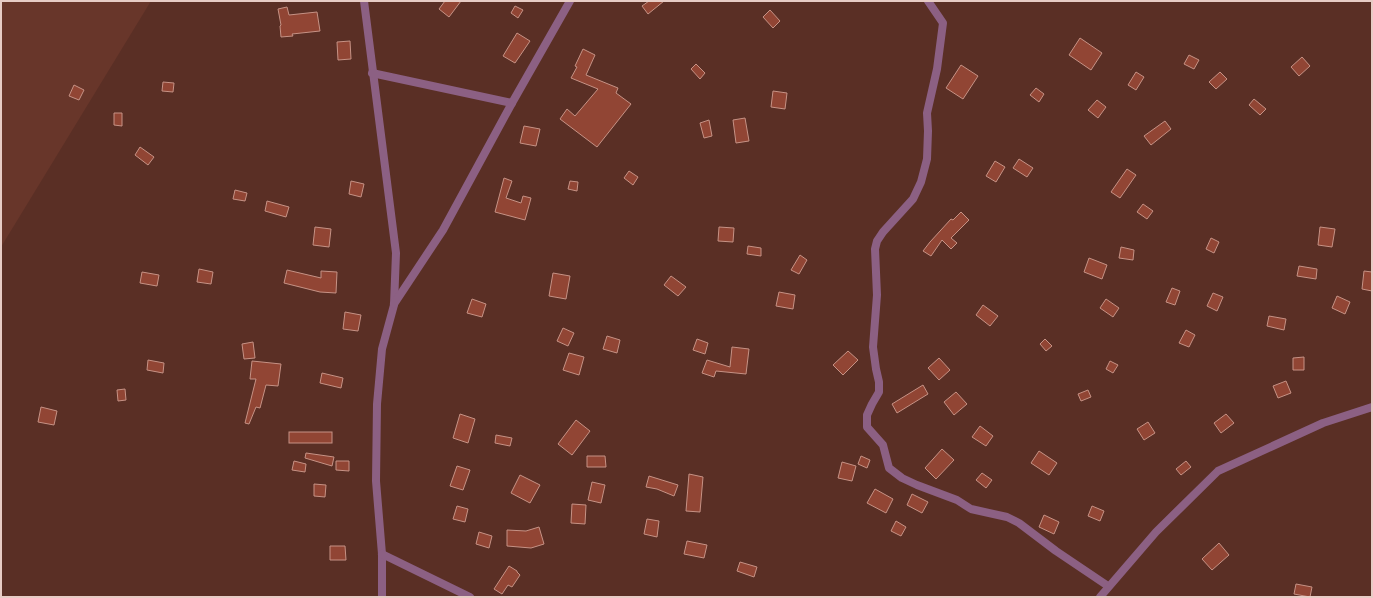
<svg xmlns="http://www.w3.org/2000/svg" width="1373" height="598" font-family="Arial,sans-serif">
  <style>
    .built { fill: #68362a }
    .building { fill: #914534; stroke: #c69285 }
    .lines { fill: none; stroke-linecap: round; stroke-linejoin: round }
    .minor { stroke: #8c6083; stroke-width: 8 }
  </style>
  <rect width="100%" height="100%" fill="#5a2f25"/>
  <!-- built -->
  <path class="built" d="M1,1H151L1,247Z"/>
  <!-- building -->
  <g class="building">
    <path d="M445,1H461L449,17L439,9Z"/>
    <path d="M649,1H664L648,14L642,6Z"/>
    <path d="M515,6L523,10L518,18L511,13Z"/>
    <path d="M287,7L289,15L317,12L320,31L292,34L293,36L281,37L280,26L281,25L278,9Z"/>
    <path d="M770,10L780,21L773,28L763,17Z"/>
    <path d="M517,33L530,41L515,63L503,56Z"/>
    <path d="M1080,38L1102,53L1091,70L1069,55Z"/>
    <path d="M350,41L351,59L338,60L337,42Z"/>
    <path d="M583,49L595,55L586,75L618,88L616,93L631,104L597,147L560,119L567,109L575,116L598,89L571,78L577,67L575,66Z"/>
    <path d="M1189,55L1199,60L1194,69L1184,64Z"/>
    <path d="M1302,57L1310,66L1299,76L1291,67Z"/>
    <path d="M696,64L705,73L700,79L691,69Z"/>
    <path d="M961,65L978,76L963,99L946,88Z"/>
    <path d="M1136,72L1144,77L1136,90L1128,85Z"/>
    <path d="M1220,72L1227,79L1216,89L1209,82Z"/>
    <path d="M163,82L174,83L173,92L162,91Z"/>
    <path d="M74,85L84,90L79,100L69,96Z"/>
    <path d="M1036,88L1044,94L1039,102L1030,95Z"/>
    <path d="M773,91L787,93L785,109L771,107Z"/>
    <path d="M1254,99L1266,109L1260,115L1249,105Z"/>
    <path d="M1097,100L1106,107L1098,118L1088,110Z"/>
    <path d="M114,113H122V126L114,125Z"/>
    <path d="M745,118L749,141L736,143L733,120Z"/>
    <path d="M709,120L712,136L704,138L700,123Z"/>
    <path d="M1165,121L1171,129L1151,145L1144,136Z"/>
    <path d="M524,126L540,129L536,146L520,143Z"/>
    <path d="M140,147L154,157L148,165L135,155Z"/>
    <path d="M1019,159L1033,168L1027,177L1013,168Z"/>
    <path d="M995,161L1005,167L996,182L986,176Z"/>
    <path d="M1127,169L1136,175L1120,198L1111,192Z"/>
    <path d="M629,171L638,177L633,185L624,178Z"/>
    <path d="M504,178L512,181L506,198L521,203L523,196L531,198L525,220L495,212Z"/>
    <path d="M351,181L364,184L361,197L349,194Z"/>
    <path d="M570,181L578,182L577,191L568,189Z"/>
    <path d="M235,190L247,193L245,201L233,199Z"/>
    <path d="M267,201L289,207L286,217L265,211Z"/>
    <path d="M1143,204L1153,211L1147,219L1137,212Z"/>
    <path d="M961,212L969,220L951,238L957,243L951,249L942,240L931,256L923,251L930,242L951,219L953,220Z"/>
    <path d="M315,227L331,229L329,247L313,245Z"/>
    <path d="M719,227L734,228L733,242L718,241Z"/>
    <path d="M1320,227L1335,229L1332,247L1318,245Z"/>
    <path d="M1211,238L1219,242L1214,253L1206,249Z"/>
    <path d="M748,246L761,248V256L747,254Z"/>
    <path d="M1121,247L1134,250L1133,260L1119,258Z"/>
    <path d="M800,255L807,260L799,274L791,270Z"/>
    <path d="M1089,258L1107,265L1102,279L1084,272Z"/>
    <path d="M1299,266L1317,269L1316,279L1297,276Z"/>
    <path d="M199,269L213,272L211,284L197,282Z"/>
    <path d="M287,270L321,278V271L337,272L336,293L320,292L284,283Z"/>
    <path d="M1364,271L1372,272V291L1362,289Z"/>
    <path d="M142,272L159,275L157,286L140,283Z"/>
    <path d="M553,273L570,276L566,299L549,296Z"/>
    <path d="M671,276L686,287L678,296L664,285Z"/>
    <path d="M1172,288L1180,291L1175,305L1166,302Z"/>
    <path d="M779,292L795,295L793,309L776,306Z"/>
    <path d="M1213,293L1223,297L1217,311L1207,306Z"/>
    <path d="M1337,296L1350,302L1345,314L1332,308Z"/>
    <path d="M472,299L486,304L482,317L467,313Z"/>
    <path d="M1106,299L1119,308L1113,317L1100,308Z"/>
    <path d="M983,305L998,316L990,326L976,315Z"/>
    <path d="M345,312L361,315L358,331L343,329Z"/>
    <path d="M1269,316L1286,319L1284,330L1267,326Z"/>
    <path d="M563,328L574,333L568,346L557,341Z"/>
    <path d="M1186,330L1195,335L1189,347L1179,343Z"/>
    <path d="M607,336L620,340L617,353L603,349Z"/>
    <path d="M697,339L708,343L705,354L693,350Z"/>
    <path d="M1045,339L1052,346L1046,351L1040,344Z"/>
    <path d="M253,342L255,358L244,359L242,344Z"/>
    <path d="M732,347L749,349L746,374L716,371L714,377L702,373L707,360L730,367Z"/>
    <path d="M848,351L858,360L843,375L833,365Z"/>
    <path d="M569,353L584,357L579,375L563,370Z"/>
    <path d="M1304,357V370H1293V358Z"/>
    <path d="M939,358L950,370L939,380L928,368Z"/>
    <path d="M148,360L164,363L163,373L147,370Z"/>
    <path d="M252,361L281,364L278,386L266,385L260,408L256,407L249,424L245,423L256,379H250Z"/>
    <path d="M1110,361L1118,365L1113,373L1106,369Z"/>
    <path d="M322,373L343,378L341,388L320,383Z"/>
    <path d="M1286,381L1291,393L1278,398L1273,386Z"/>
    <path d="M923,385L928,394L897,413L892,404Z"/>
    <path d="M125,389L126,400L118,401L117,390Z"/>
    <path d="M1088,390L1091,397L1081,401L1078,394Z"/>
    <path d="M956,392L967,404L954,415L944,402Z"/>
    <path d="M41,407L57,411L54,425L38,422Z"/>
    <path d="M460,414L475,419L468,443L453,438Z"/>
    <path d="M1226,414L1234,423L1221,433L1214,423Z"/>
    <path d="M576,420L590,431L572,455L558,444Z"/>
    <path d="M1148,422L1155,433L1144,440L1137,429Z"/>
    <path d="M980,426L993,436L986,446L972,437Z"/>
    <rect x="289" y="432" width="43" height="11"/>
    <path d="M496,435L512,438L510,446L495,443Z"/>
    <path d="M942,449L954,460L936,479L925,468Z"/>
    <path d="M1039,451L1057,463L1049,475L1031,463Z"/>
    <path d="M306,453L334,457L332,466L305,458Z"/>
    <path d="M587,456H605L606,467H587Z"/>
    <path d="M861,456L870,460L867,468L858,464Z"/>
    <path d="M294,461L306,464L305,472L292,470Z"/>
    <path d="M336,461H349V471L336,470Z"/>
    <path d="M1186,461L1191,467L1181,475L1176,469Z"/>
    <path d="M842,462L856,466L852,481L838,478Z"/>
    <path d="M457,466L470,470L463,490L450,486Z"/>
    <path d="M982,473L992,480L986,488L976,480Z"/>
    <path d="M689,474L703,477L700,512L686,511Z"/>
    <path d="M520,475L540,485L530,503L511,493Z"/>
    <path d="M649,476L678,485L674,496L657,489L646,487Z"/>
    <path d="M592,482L605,485L601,503L588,500Z"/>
    <path d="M314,484L326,485L325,497L314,496Z"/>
    <path d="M875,489L893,499L886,513L867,503Z"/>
    <path d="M912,494L928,502L922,513L907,505Z"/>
    <path d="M572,504L586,505L585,524L571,523Z"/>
    <path d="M457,506L468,509L465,522L453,519Z"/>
    <path d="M1092,506L1104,511L1100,521L1088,516Z"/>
    <path d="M1044,515L1059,522L1054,534L1039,527Z"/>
    <path d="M647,519L659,521L657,537L644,534Z"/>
    <path d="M896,521L906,527L901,536L891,531Z"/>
    <path d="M539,527L544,544L531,548L507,546V530L526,531Z"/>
    <path d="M479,532L492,536L489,548L476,544Z"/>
    <path d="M687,541L707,545L704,558L684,554Z"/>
    <path d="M1219,543L1229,555L1212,570L1202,559Z"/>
    <path d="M330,546H345L346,560H330Z"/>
    <path d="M740,562L757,567L754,577L737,571Z"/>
    <path d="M509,566L517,571V572L520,575L512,587L508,585L502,594L494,589Z"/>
    <path d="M1296,584L1312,587L1310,597L1294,594Z"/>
  </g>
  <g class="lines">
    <!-- minor -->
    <g class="minor">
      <path d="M364,1L396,253L394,305L382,349L377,404L376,481L382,554V597"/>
      <path d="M928,1L943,23L937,69L927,113L928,131L927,159L921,182L913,199L883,232L877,241L875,249L877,295L873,347L876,369L879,382V392L872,404L867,415V427L883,445L889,468L902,478L917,485L957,500L971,509L1007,517L1019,523L1056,551L1108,586"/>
      <path d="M372,73L512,103"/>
      <path d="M394,304L443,230L512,103L570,1"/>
      <path d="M382,554L470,597"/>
      <path d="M1100,597L1156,532L1218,471L1323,423L1372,407"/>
    </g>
  </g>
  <!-- border -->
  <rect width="1373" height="598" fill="none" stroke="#e7ccc5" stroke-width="4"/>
</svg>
